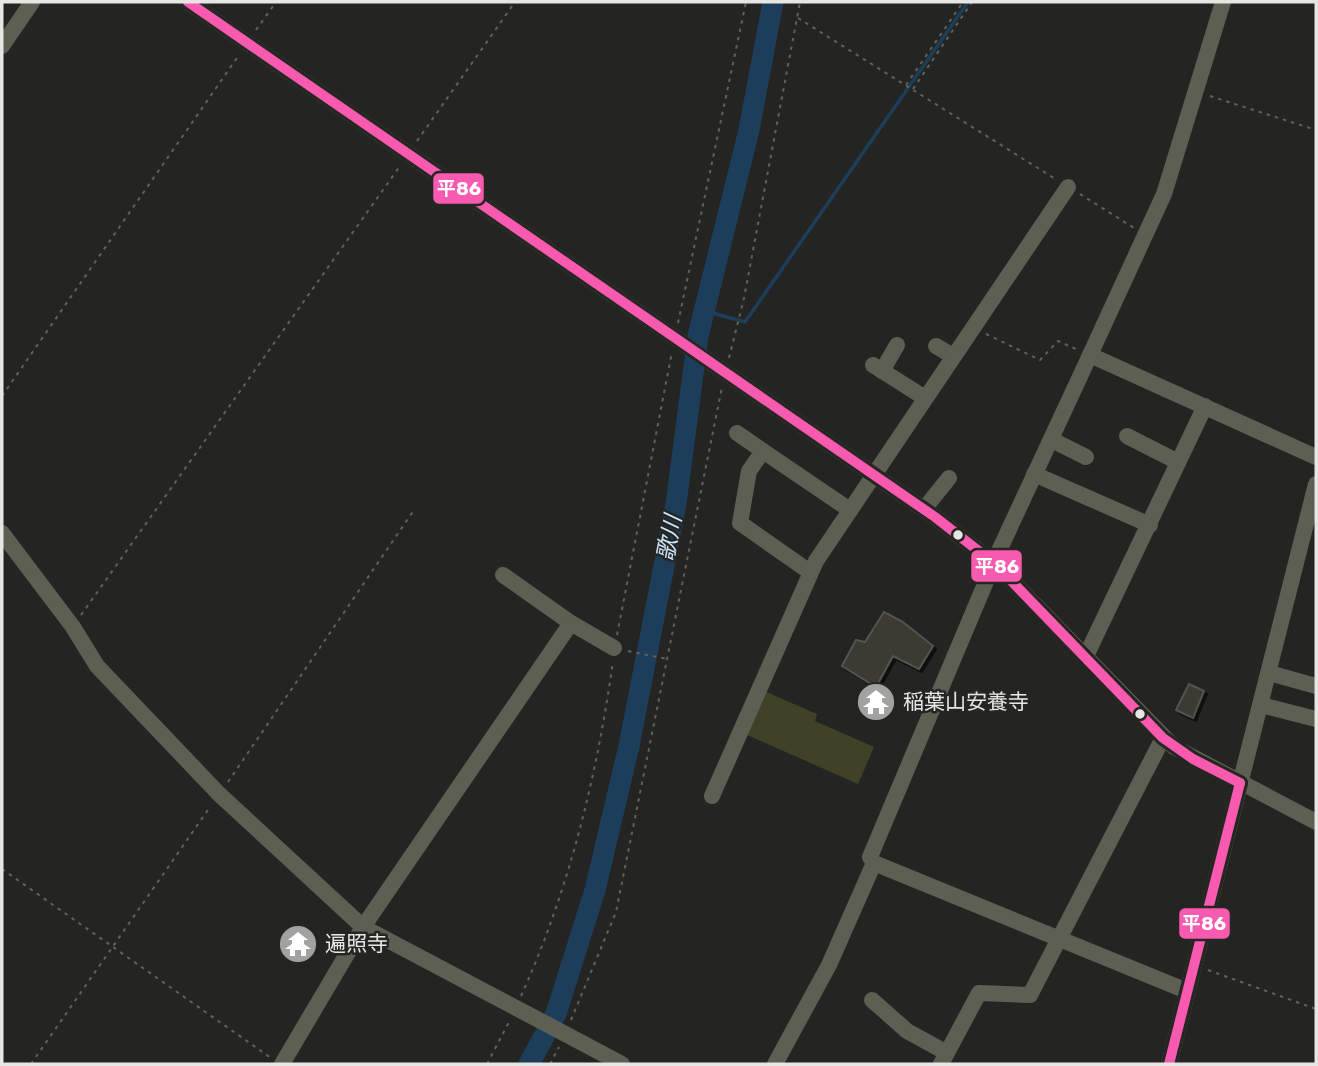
<svg xmlns="http://www.w3.org/2000/svg" width="1318" height="1066" font-family="Rubik,'Noto Sans JP',sans-serif">
  <style>
    .green { fill: #3f4227 }
    .lines { fill: none; stroke-linecap: round; stroke-linejoin: round }
    .stream { stroke: #1c3e5b; stroke-width: 3.5 }
    .river { stroke: #1c3e5b; stroke-width: 21 }
    .building { fill: #3a3b31; stroke: #525351; stroke-width: 2; filter: url(#shadow) }
    .path { stroke: #60615a; stroke-width: 2; stroke-dasharray: 3.5 5; stroke-linecap: butt }
    .minor { stroke: #5e5f53; stroke-width: 16 }
    .bus-1-casing { stroke: #252622; stroke-width: 16 }
    .bus-1 { stroke: #f75aaf; stroke-width: 10 }
    .bus-dot { fill: #e6e7e4; stroke: #252622; stroke-width: 2.5 }
    .labels { text-anchor: middle; stroke-width: 5; stroke-linejoin: round; paint-order: stroke }
    .poi-label { font-size: 21px; fill: #e6e7e4; stroke: #252622; text-anchor: start }
    .water-label { font-size: 23px; font-style: italic; fill: #cee6fd; stroke: #252622 }
    .line-badge { stroke: #252622; stroke-width: 2.5 }
    .badge-label { font-size: 19px; text-anchor: middle; font-weight: bold; fill: #fff }
  </style>
  <defs>
    <filter id="shadow"><feDropShadow dx="3" dy="3" stdDeviation="0" flood-color="#0009"/></filter>
  </defs>
  <rect width="100%" height="100%" fill="#242523"/>
  <!-- green -->
  <path class="green" d="M764,691L817,714L815,721L874,747L858,784L745,734Z"/>
  <g class="lines">
    <!-- stream -->
    <path class="stream" d="M705,311L745,322L968,2"/>
    <!-- river -->
    <path class="river" d="M529,1064L556,1014L595,890L629,746L676,504L698,336L749,130L773,2"/>
  </g>
  <!-- building -->
  <g class="building">
    <path d="M884,612L903,622L933,646L919,669L893,656L876,687L842,666L856,640L865,642Z"/>
    <path d="M1189,684L1204,691L1193,718L1176,710Z"/>
    <path d="M874,688L885,697L879,708L867,702Z"/>
  </g>
  <g class="lines">
    <!-- path -->
    <g class="path">
      <path d="M798,18L1057,180"/>
      <path d="M256,30L276,2"/>
      <path d="M906,85L963,2"/>
      <path d="M913,89L972,2"/>
      <path d="M1210,96L1316,130"/>
      <path d="M417,141L515,2"/>
      <path d="M1080,194L1134,228"/>
      <path d="M678,323L746,2"/>
      <path d="M986,334L1040,360L1058,341L1078,350"/>
      <path d="M729,358L744,298L800,2"/>
      <path d="M2,396L239,55"/>
      <path d="M81,615L400,166"/>
      <path d="M617,635L672,352"/>
      <path d="M628,651L667,659"/>
      <path d="M228,782L414,510"/>
      <path d="M2,869L271,1058"/>
      <path d="M1208,970L1316,1009"/>
      <path d="M521,996C569,890 597,776 613,661"/>
      <path d="M571,1020L616,912L722,387"/>
      <path d="M31,1064L210,807"/>
      <path d="M487,1064L510,1020"/>
      <path d="M550,1064L559,1047"/>
    </g>
    <!-- minor -->
    <g class="minor">
      <path d="M188,2L935,517L994,563L1174,747L1316,822"/>
      <path d="M2,46L32,2"/>
      <path d="M936,346L953,356"/>
      <path d="M1090,355L1164,194L1223,2"/>
      <path d="M873,365L925,398"/>
      <path d="M882,371L897,345"/>
      <path d="M737,433L763,451"/>
      <path d="M1127,436L1178,462"/>
      <path d="M1052,440L1086,457"/>
      <path d="M1034,474L1150,525"/>
      <path d="M924,509L949,478"/>
      <path d="M2,533L73,627L97,666L219,794L363,927L622,1064"/>
      <path d="M810,572L740,523L749,471L763,451L850,510"/>
      <path d="M503,575L571,623L614,648"/>
      <path d="M1086,656L1205,406"/>
      <path d="M1269,673L1316,686"/>
      <path d="M1261,705L1316,719"/>
      <path d="M712,796L816,561L1068,187"/>
      <path d="M1187,991L874,863L870,857L998,553L1090,355L1316,457"/>
      <path d="M872,1000L907,1031L947,1053"/>
      <path d="M282,1064L363,927L571,623"/>
      <path d="M775,1064L829,965L874,863"/>
      <path d="M941,1064L979,993L1030,995L1163,738"/>
      <path d="M1169,1064L1316,484"/>
    </g>
    <!-- bus-1 casing -->
    <g class="bus-1-casing">
      <g id="bus-1">
        <path d="M188,2L935,517L994,563L1163,738L1193,759L1240,783"/>
        <path d="M1169,1064L1240,783"/>
      </g>
    </g>
    <!-- bus-1 -->
    <use href="#bus-1" class="bus-1"/>
  </g>
  <!-- icons -->
  <defs>
    <g id="temple-disc" transform="scale(2.0125)"><circle r="9.5" fill="#a2a3a0" stroke="#252622"/><path d="M0-6L5-2H3V0L6.5 2.5H4V6H1.5V3h-3V6H-4V2.5H-6.5L-3 0V-2H-5Z" fill="#fff"/></g>
  </defs>
  <g fill-rule="evenodd">
    <use href="#temple-disc" x="876" y="702"/>
    <use href="#temple-disc" x="298" y="944"/>
  </g>
  <!-- markers -->
  <g class="bus-dot">
    <circle cx="958" cy="535" r="6"/>
    <circle cx="1140" cy="714" r="6"/>
  </g>
  <g class="labels">
    <!-- poi labels -->
    <g class="poi-label">
      <text x="903" y="709">稲葉山安養寺</text>
      <text x="325" y="951">遍照寺</text>
    </g>
    <!-- water labels -->
    <g class="water-label">
      <text transform="translate(669 538) rotate(-79)" y="8">歌川</text>
    </g>
  </g>
  <g class="line-badge">
    <rect x="432" y="172" width="53" height="33" rx="7" fill="#f75aaf"/>
    <rect x="970" y="549" width="53" height="34" rx="7" fill="#f75aaf"/>
    <rect x="1178" y="907" width="53" height="33" rx="7" fill="#f75aaf"/>
  </g>
  <g class="badge-label">
    <text x="459" y="195">平86</text>
    <text x="997" y="573">平86</text>
    <text x="1204" y="930">平86</text>
  </g>
  <!-- border -->
  <rect width="1318" height="1066" fill="none" stroke="#e6e7e4" stroke-width="7"/>
</svg>
